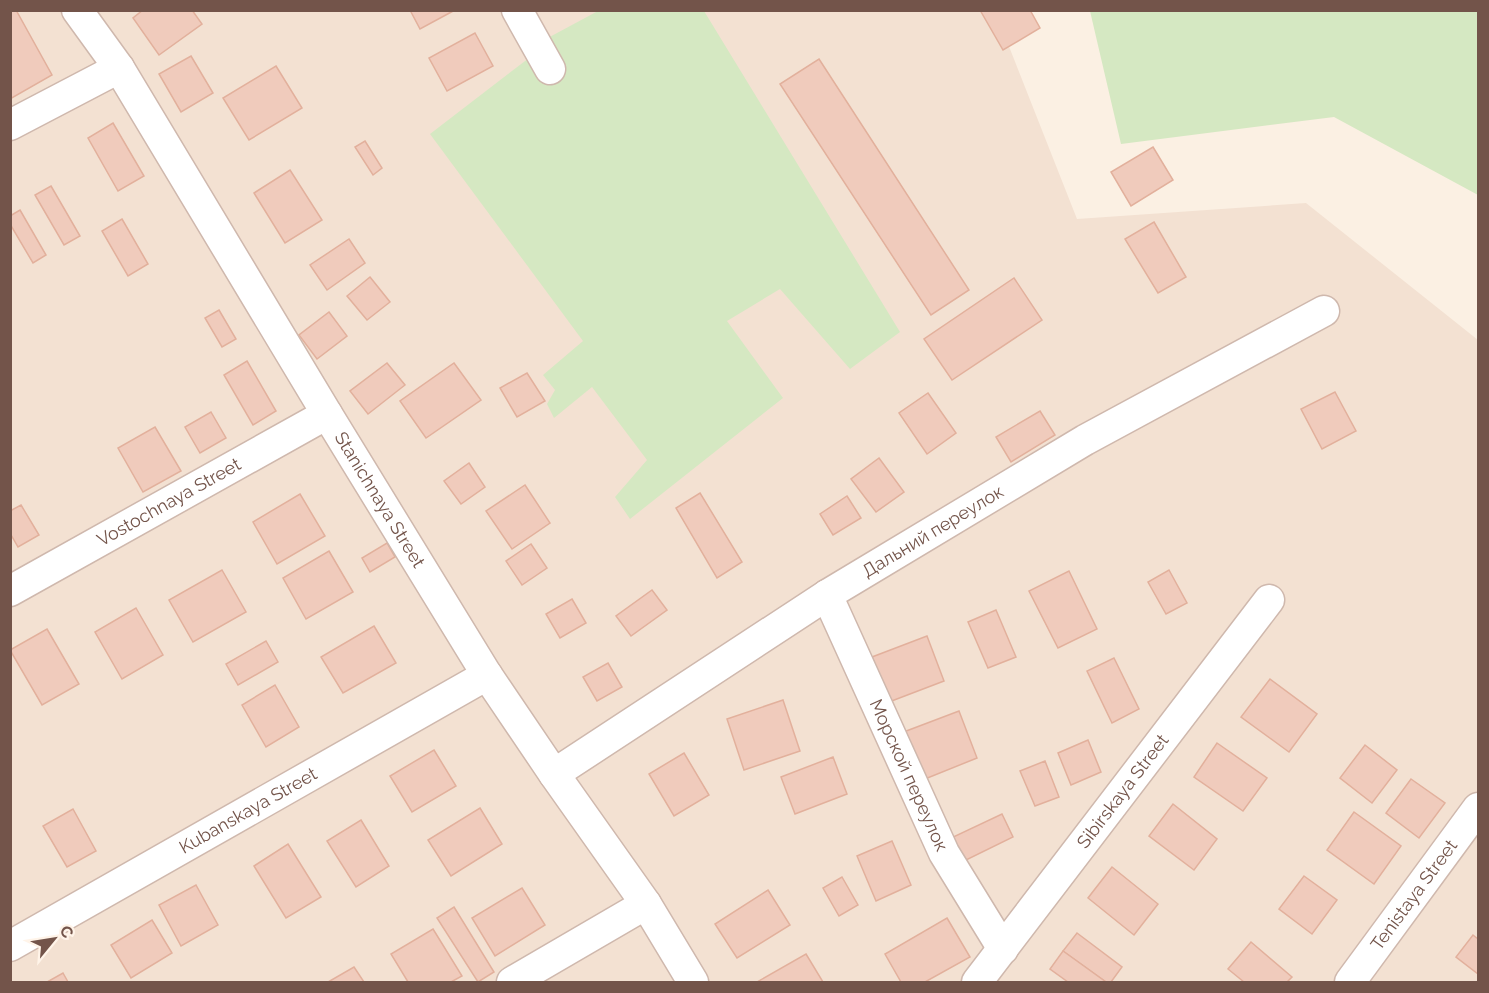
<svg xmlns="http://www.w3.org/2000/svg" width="1489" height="993" font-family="Raleway,sans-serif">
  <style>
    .residential { fill: #f3e1d2 }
    .green { fill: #d5e8c2 }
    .building { fill: #f0cbbc; stroke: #e2b09c; stroke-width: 1.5 }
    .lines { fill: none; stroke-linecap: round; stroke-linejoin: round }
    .minor-casing { stroke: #cfb8ad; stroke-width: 33 }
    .minor { stroke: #fff; stroke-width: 30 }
    .labels { text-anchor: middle; stroke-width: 4.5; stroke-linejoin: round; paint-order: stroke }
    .street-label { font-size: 18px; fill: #73544a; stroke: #fff4e9 }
  </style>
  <rect width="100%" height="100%" fill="#fbf0e3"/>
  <!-- residential -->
  <path class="residential" d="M10,11H995L1077,219L1306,203L1478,340V982H11Z"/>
  <!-- green -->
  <g class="green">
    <path d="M598,11H704L900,332L850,369L780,289L727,321L783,398L630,519L615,497L647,460L592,387L554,418L547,404L555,390L543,375L583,341L430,134L529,58L544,40Z"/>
    <path d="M1090,11H1478V195L1334,117L1121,144Z"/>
  </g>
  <!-- building -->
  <g class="building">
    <path d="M10,10H16L52,75L10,99Z"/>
    <path d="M143,10H192L202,24L159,55L133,18Z"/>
    <path d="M410,10H455L420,29Z"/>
    <path d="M980,10H1030L1040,28L1003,50Z"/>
    <path d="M475,33L493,66L447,91L429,58Z"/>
    <path d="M191,56L213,93L181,112L159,74Z"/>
    <path d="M819,59L969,290L931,315L780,84Z"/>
    <path d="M276,66L302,108L249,140L223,98Z"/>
    <path d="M113,123L144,176L118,191L88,138Z"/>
    <path d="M365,141L382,168L373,175L355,147Z"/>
    <path d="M1153,147L1173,180L1131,206L1111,172Z"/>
    <path d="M290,170L322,220L285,243L254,193Z"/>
    <path d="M51,186L80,236L64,245L35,195Z"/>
    <path d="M20,210L46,255L33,263L10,224V216Z"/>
    <path d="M122,219L148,264L128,276L102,231Z"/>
    <path d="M1154,222L1186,277L1158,293L1125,239Z"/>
    <path d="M349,239L365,263L327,290L310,265Z"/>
    <path d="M370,277L390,302L367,320L347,296Z"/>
    <path d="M1014,278L1042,320L952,380L924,339Z"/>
    <path d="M219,310L236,339L222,347L205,318Z"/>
    <path d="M329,312L347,336L317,359L299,335Z"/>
    <path d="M247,361L276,411L253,425L224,375Z"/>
    <path d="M387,363L405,385L368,414L350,391Z"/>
    <path d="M454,363L481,400L426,438L400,401Z"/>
    <path d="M527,373L545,401L517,417L500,388Z"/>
    <path d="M1335,392L1356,431L1322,449L1301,409Z"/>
    <path d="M928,393L956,433L927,454L899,413Z"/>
    <path d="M1040,411L1055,435L1011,462L996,437Z"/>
    <path d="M211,412L226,438L200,453L185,427Z"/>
    <path d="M155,427L181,471L143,492L118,448Z"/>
    <path d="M879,458L904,492L876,512L851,479Z"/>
    <path d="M469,463L485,487L461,504L444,481Z"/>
    <path d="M525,485L550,523L512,549L486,511Z"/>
    <path d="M700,493L742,562L717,578L676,508Z"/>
    <path d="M300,494L325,536L277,564L253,522Z"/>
    <path d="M847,496L861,518L833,535L820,514Z"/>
    <path d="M21,505L39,535L18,547L10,533V511Z"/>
    <path d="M387,543L395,557L370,572L362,558Z"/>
    <path d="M531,544L547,568L522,585L506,561Z"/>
    <path d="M329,551L353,592L306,619L283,578Z"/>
    <path d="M222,570L246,612L193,642L169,600Z"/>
    <path d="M1169,570L1187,603L1166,614L1148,582Z"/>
    <path d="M1069,571L1097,629L1058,648L1029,591Z"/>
    <path d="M652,590L667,610L631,636L616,616Z"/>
    <path d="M572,599L586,623L560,638L546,614Z"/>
    <path d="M136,608L163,655L122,679L95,632Z"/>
    <path d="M996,610L1016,657L988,668L968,622Z"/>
    <path d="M374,626L396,663L343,693L321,657Z"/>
    <path d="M47,629L79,684L42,705L10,650Z"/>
    <path d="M927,636L944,681L889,702L872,657Z"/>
    <path d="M266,641L278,662L238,685L226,664Z"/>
    <path d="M1114,658L1139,709L1112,723L1087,671Z"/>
    <path d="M608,663L622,687L597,701L583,677Z"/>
    <path d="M1270,679L1317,714L1289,752L1241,717Z"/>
    <path d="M275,685L299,727L266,747L242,705Z"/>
    <path d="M783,700L800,751L744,770L727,719Z"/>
    <path d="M959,711L977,758L920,781L901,733Z"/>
    <path d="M1088,740L1101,772L1071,785L1058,753Z"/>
    <path d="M1217,743L1267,778L1243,811L1194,777Z"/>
    <path d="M1365,745L1397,770L1372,803L1340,778Z"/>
    <path d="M434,750L456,786L412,812L390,776Z"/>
    <path d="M684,753L709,795L674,816L649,774Z"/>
    <path d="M833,757L847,794L795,814L781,777Z"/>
    <path d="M1045,761L1059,797L1035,806L1020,771Z"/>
    <path d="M1411,779L1445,803L1419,838L1386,813Z"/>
    <path d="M1173,804L1217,839L1194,870L1149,836Z"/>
    <path d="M480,808L502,844L451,876L428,840Z"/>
    <path d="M73,809L96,851L67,867L43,826Z"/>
    <path d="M1354,812L1401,846L1374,884L1327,850Z"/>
    <path d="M1002,814L1013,837L962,862L951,838Z"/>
    <path d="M361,820L389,866L356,887L327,841Z"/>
    <path d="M892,841L911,885L876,901L857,856Z"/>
    <path d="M288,844L321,897L286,918L254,866Z"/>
    <path d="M1112,867L1158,904L1134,935L1088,898Z"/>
    <path d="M1304,876L1337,900L1312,934L1279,909Z"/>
    <path d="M842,877L858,905L839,916L823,888Z"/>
    <path d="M196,885L218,925L181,946L159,905Z"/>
    <path d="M522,888L545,925L495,956L472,918Z"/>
    <path d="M768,890L790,925L737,958L715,924Z"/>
    <path d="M454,907L494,972L478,982L437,918Z"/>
    <path d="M947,918L970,957L925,982H901L885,954Z"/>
    <path d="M152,920L172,953L131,978L111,945Z"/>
    <path d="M433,929L462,976L451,982H408L391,954Z"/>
    <path d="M1077,933L1122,967L1111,982H1106L1063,951Z"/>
    <path d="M1473,935L1478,939V974L1456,957Z"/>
    <path d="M1251,942L1292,977L1287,982H1244L1228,969Z"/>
    <path d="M1063,951L1106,982H1068L1050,969Z"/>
    <path d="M806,954L823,982H757Z"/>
    <path d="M354,967L364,982H328Z"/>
    <path d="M63,973L68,982H47Z"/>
  </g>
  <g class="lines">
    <!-- minor casing -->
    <g class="minor-casing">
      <g id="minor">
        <path id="s1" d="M77,10L119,68L327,414L487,675L554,774L646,904L693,982"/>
        <path d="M517,10L550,69"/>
        <path d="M10,125L119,68"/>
        <path id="s2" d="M10,591L327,414"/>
        <path id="s3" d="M827,595L944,853L1003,949"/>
        <path id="s4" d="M554,774L827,595L1085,440L1324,311"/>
        <path id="s5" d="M10,946L487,675"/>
        <path d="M512,982L646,904"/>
        <path id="s6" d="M977,982L1269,600"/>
        <path id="s7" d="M1350,982L1478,808"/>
      </g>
    </g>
    <!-- minor -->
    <use href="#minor" class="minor"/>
  </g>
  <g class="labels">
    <!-- street labels -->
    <g class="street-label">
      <text dy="6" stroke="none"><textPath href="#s1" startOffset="576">Stanichnaya Street</textPath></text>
      <text dy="6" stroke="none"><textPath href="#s2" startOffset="182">Vostochnaya Street</textPath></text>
      <text dy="6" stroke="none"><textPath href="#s4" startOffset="450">Дальний переулок</textPath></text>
      <text dy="6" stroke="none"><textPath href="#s3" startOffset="198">Морской переулок</textPath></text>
      <text dy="6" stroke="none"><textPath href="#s6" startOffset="240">Sibirskaya Street</textPath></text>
      <text dy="6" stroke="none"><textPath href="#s5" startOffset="274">Kubanskaya Street</textPath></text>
      <text dy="6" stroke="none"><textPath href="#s7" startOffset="108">Tenistaya Street</textPath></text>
    </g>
  </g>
  <!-- border -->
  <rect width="1489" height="993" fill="none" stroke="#73544a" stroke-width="24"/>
  <!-- north arrow -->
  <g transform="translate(54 939) rotate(60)" stroke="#fff4e9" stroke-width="4.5" paint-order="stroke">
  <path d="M0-4.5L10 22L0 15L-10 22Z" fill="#73544a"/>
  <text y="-9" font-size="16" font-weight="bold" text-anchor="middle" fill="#73544a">С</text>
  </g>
</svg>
